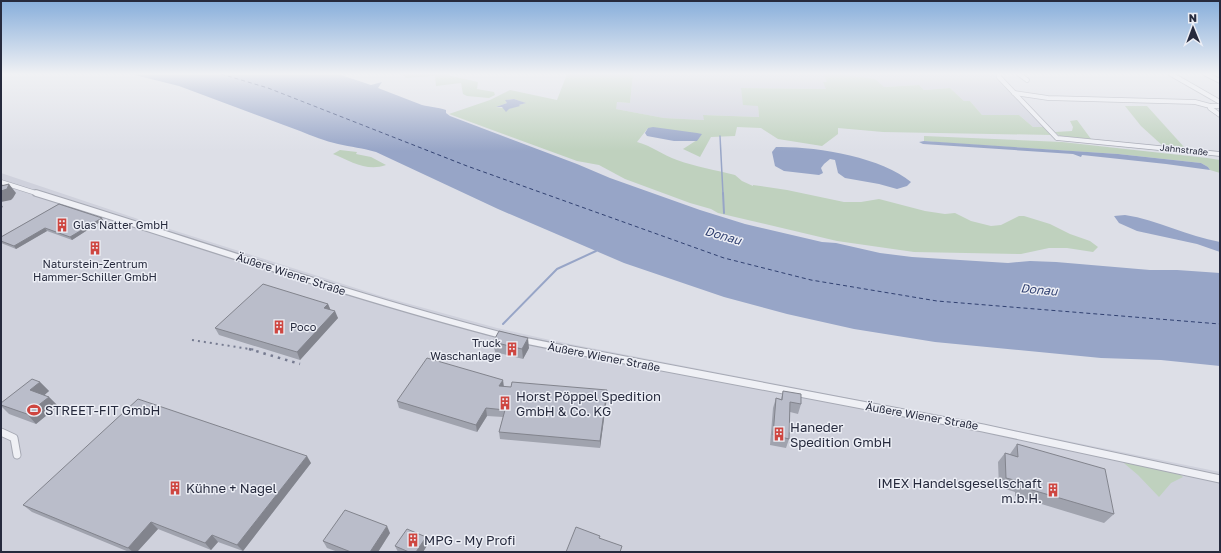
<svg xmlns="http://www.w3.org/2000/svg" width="1221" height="553" font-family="'Golos Text',sans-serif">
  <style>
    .built { fill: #cfd1dc }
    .green { fill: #bfd1be; fill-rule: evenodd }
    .water { fill: #97a5c7 }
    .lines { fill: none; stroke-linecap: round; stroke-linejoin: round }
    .stream-far1 { stroke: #97a5c7; stroke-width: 1.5 }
    .stream { stroke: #97a5c7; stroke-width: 2 }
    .ferry { stroke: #314171; stroke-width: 1; stroke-dasharray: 4 3; stroke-linecap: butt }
    .street-far2-casing { stroke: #a6a9b4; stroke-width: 5.5 }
    .street-far1-casing { stroke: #a6a9b4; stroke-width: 8 }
    .street-casing { stroke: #a6a9b4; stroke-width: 9 }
    .street-far2 { stroke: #eff0f5; stroke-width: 4 }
    .street-far1 { stroke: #eff0f5; stroke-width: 5.5 }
    .street { stroke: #eff0f5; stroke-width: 7 }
    .rail-far1 { stroke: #767b90; stroke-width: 2; stroke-dasharray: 2 4; stroke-linecap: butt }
    .rail { stroke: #767b90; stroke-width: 2.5; stroke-dasharray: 2.5 5; stroke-linecap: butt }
    .wall { fill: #a0a3ae }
    .shaded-wall { fill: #82848d }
    .building { fill: #babdca; stroke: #82848d }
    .labels { text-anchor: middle; stroke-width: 3; stroke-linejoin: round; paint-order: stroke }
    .far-street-label { font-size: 9px; fill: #262a3d; stroke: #eceef5 }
    .poi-label { font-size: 11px; fill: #262a3d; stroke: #eceef5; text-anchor: start }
    .street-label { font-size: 11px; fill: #262a3d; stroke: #eceef5 }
    .water-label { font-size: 12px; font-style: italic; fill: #314171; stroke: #eceef5 }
    .near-poi-label { font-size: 13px; fill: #262a3d; stroke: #eceef5; text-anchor: start }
  </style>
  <rect width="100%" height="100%" fill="#dddfe7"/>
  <!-- built -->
  <g class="built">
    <path d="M633,74H994L1045,127H1033L1019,115H982L970,101H964L950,88L924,90L919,85L884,87L827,82H824L827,89L741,88L758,106L759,117L704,115V120L664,118L616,109V102L630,103Z"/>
    <path d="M1,173L138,219L384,297L497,328L550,340L1014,430L1220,472V552H1Z"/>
  </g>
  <!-- green -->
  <g class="green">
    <path d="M402,74H443L478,82L477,89L494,92L495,95L489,98L467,96L463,94L461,83L436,86L435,76L406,78Z"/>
    <path d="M567,74H633L630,103L617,102L616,109L664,118L704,120L703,115L759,117L758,106L743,105L741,88L826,89L823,82H827L824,76L834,74L875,79L884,87L919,85L924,90L950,88L964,101H970L982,115H1019L1033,127H1045L1052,135L883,132L838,128V134L822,146L778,139L761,128L737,127L735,136L711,137L700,157L683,149L697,140L648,128L637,142C652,146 663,155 677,160C696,167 716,170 735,175L742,181L753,186V185L787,190L844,202H861L879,199L925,211L945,214L955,213L971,221L991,226L1001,225L1019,216H1024L1050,224L1070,234L1090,241L1098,247L1093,252L1067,248H1049L1021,254L914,252L837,241L718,213L711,209L690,203L625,179L599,165L577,161L449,114L490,100L510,90L557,100ZM514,99L525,103L509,109L496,107L507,103L506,100Z"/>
    <path d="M1125,106H1147L1184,147L1163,146L1141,126Z"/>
    <path d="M1077,120L1091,139L1060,136L1055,132L1072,131L1073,127L1070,121Z"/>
    <path d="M924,136L1062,142L1207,158L1220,160V173L1210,170L1208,167L1201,163L1118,154L947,143L924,141Z"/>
    <path d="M340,150L357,152L356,154L371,157L386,165C367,172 350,161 333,154Z"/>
    <path d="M1126,462L1180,474L1183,477L1171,483L1159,497L1138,475L1125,464L1124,463Z"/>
  </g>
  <!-- water -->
  <g class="water">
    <path d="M131,74H338L371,85L382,82L378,88L422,105C431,107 437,107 446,110V113L450,116L577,164L610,178L700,210L745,224L822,242L836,243L880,253L912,257L1008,263L1030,261L1056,262L1150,270H1177L1220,273V366L1161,360L1101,358L935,342L854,329L787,314L724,297L624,263L498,209L376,152C363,148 351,147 338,144C325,141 312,136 300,131L179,86Z"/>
    <path d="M514,99L526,103L519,105L520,106L509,109L506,112L502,107H496L507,103L505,100Z"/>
    <path d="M653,127L697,133L702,134L697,141H674L647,136L645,133L648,128Z"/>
    <path d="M924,141L1118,154L1201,163L1208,167L1210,170L1166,164L1082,155L1081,157L1073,154L923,144L919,142Z"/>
    <path d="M776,147C814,146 882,157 911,182L907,186L897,189L879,184L845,178L838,173L835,160L830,159L824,164L821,168L823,173L819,175L784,171L775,166L772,152Z"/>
    <path d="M1125,215C1158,220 1187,236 1220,242V252L1197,244L1137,231L1119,223L1114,216Z"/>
  </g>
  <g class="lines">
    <!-- stream-far1 -->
    <path class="stream-far1" d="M720,136L723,194"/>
    <!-- stream -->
    <g class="stream">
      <path d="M723,193L724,213"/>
      <path d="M503,324L557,269L596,251"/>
    </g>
    <!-- ferry -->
    <path class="ferry" d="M221,74L268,88L467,166L724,258L811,280L937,301L1220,324"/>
    <!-- street-far2 casing -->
    <g class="street-far2-casing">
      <g id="street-far2">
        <path d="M999,74V77L1057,138L1220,154"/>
        <path d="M1019,74L1027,80"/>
        <path d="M1171,74L1220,102"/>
        <path d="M1206,74L1220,81"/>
        <path d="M1014,93L1048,98L1195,102L1210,106H1220"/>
        <path d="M1210,106V108L1220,115"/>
        <path d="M1,182L39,194"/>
      </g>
    </g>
    <!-- street-far1 casing -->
    <g class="street-far1-casing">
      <g id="street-far1">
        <path d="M36,193C192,241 346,295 504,336"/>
        <path d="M522,340L572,350"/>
      </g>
    </g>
    <!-- street casing -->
    <g class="street-casing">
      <g id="street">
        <path d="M567,349L983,428L1220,479"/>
        <path d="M1,432L14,438L17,455"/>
      </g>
    </g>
    <!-- street-far2 -->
    <use href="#street-far2" class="street-far2"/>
    <!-- street-far1 -->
    <use href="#street-far1" class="street-far1"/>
    <!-- street -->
    <use href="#street" class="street"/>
    <!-- rail-far1 -->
    <path class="rail-far1" d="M192,340L256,350"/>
    <!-- rail -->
    <path class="rail" d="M249,349L300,364"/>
  </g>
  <!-- wall -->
  <g class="wall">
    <path d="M59,204L103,220L72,240L47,231L16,249L1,243V237Z"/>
    <path d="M328,304L330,309L338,318L300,360L219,335L215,328Z"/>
    <path d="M493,342L529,348L523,359L495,352Z"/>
    <path d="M40,382L49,391L44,395L49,397L58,406L36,424L9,414L1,406V403Z"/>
    <path d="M504,387L607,397L600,448L500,439L499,432L503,417L487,416L477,432L399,408L397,401Z"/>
    <path d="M783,391L801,404L798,414L790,412L789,439L786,448L770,445L773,408L776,398L781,399Z"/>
    <path d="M1017,444L1114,514L1104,523L1015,496V492L999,487L998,462L1005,453L1010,454Z"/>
    <path d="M311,463L243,551L218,542L211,550L158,529L137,552H129L32,512L23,505Z"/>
    <path d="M390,533L378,552H338L327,548L323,541Z"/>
    <path d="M428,544L423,552H398L395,546Z"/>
  </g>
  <!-- shaded-wall -->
  <g class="shaded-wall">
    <path d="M9,184L16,193L13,198L11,200L1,202V191Z"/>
    <path d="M1,204L3,207L1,208Z"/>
    <path d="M102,218L103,220L72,240L70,237Z"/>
    <path d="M45,228L47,231L16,249L14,246Z"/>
    <path d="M328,304L331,311L324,308Z"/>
    <path d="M335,311L338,318L300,360L297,352Z"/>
    <path d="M528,338L529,348L523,359L522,349Z"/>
    <path d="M503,380L504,387L499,386Z"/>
    <path d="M40,382L49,391L39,400L30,390Z"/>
    <path d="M607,390V397L600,448V441Z"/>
    <path d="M49,397L58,406L36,424L27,414Z"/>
    <path d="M486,408L487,416L477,432L476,425Z"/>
    <path d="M307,456L311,463L243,551L237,545Z"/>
    <path d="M151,522L158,529L137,552H133L128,548Z"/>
    <path d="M387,526L390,533L378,552H370Z"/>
    <path d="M212,535L218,542L211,550L205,543Z"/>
    <path d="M426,537L428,544L423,552H416Z"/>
  </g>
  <!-- building -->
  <g class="building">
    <path d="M9,184L7,189L1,191V186Z"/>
    <path d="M59,204L102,218L70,237L45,228L14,246L1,241V237Z"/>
    <path d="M263,284L328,304L324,308L335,311L297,352L215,328Z"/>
    <path d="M499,331L528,338L522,349L493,342Z"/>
    <path d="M427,358L503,380L499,386L511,387L512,382L607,390L600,441L499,432L505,410L486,408L476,425L397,401Z"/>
    <path d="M32,379L40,382L30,390L49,397L27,414L1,405V403Z"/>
    <path d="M783,391L801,394V404L790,402L789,439L773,435L776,398L782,400Z"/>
    <path d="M138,399L307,456L237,545L212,535L205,543L151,522L128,548L23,505Z"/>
    <path d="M1017,444L1105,469L1114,514L1022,487V482L1006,478L1005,453L1018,457Z"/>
    <path d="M345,510L387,526L370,552H351L323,541Z"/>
    <path d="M576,527L600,536L599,538L622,546L620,552H621H566Z"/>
    <path d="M407,529L426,537L416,552H409L395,546Z"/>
  </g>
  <!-- sky -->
  <linearGradient id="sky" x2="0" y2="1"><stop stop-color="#87aedb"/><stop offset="0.49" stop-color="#f0f1f4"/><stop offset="1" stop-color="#f0f1f4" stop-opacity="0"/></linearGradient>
  <rect width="1221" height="151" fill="url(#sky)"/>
  <!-- icons -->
  <defs>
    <g id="building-bare" transform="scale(1.08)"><path d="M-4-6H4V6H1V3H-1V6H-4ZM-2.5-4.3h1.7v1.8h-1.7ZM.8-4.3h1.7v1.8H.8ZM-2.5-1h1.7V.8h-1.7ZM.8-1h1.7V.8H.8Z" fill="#ce4640" stroke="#eceef5" stroke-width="2.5" paint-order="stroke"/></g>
    <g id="stadium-bare" transform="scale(1.08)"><path d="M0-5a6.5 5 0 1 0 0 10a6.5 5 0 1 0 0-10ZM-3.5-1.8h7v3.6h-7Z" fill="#ce4640" stroke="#eceef5" stroke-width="2.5" paint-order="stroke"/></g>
  </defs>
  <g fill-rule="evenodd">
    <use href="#building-bare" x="62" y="225"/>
    <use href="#building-bare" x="95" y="248"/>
    <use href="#building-bare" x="279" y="327"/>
    <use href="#building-bare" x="512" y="349"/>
    <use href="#building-bare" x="505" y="403"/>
    <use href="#stadium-bare" x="34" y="410"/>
    <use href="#building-bare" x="779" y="434"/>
    <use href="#building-bare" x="175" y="488"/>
    <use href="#building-bare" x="1053" y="490"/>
    <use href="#building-bare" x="413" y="540"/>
  </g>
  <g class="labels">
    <!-- far-street labels -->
    <g class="far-street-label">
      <text transform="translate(1184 150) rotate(6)" y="3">Jahnstraße</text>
    </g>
    <!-- poi labels -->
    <g class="poi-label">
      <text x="73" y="229">Glas Natter GmbH</text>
      <text x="95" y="268" text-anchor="middle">Naturstein-Zentrum<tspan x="95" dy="13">Hammer-Schiller GmbH</tspan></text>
      <text x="290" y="331">Poco</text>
      <text x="501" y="347" text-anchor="end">Truck<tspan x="501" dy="13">Waschanlage</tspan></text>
    </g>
    <!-- street labels -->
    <g class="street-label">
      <text transform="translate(291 274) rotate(18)" y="4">Äußere Wiener Straße</text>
      <text transform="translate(604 357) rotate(11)" y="4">Äußere Wiener Straße</text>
      <text transform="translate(922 416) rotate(10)" y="4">Äußere Wiener Straße</text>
    </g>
    <!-- water labels -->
    <g class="water-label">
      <text transform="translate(723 236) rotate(16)" y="4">Donau</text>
      <text transform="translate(1039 290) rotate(5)" y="4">Donau</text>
    </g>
    <!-- near-poi labels -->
    <g class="near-poi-label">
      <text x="516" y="401">Horst Pöppel Spedition<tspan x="516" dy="15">GmbH &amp; Co. KG</tspan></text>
      <text x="45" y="415">STREET-FIT GmbH</text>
      <text x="790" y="432">Haneder<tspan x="790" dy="15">Spedition GmbH</tspan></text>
      <text x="1042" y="488" text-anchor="end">IMEX Handelsgesellschaft<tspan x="1042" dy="15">m.b.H.</tspan></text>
      <text x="186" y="493">Kühne + Nagel</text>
      <text x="424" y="545">MPG - My Profi</text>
    </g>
  </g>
  <!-- border -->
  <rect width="1221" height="553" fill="none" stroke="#262a3d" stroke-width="4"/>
  <!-- north arrow -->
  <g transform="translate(1193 28) rotate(359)" stroke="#eceef5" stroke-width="3" paint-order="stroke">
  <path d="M0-3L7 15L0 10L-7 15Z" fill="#262a3d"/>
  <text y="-6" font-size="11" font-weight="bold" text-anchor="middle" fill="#262a3d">N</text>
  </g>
</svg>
